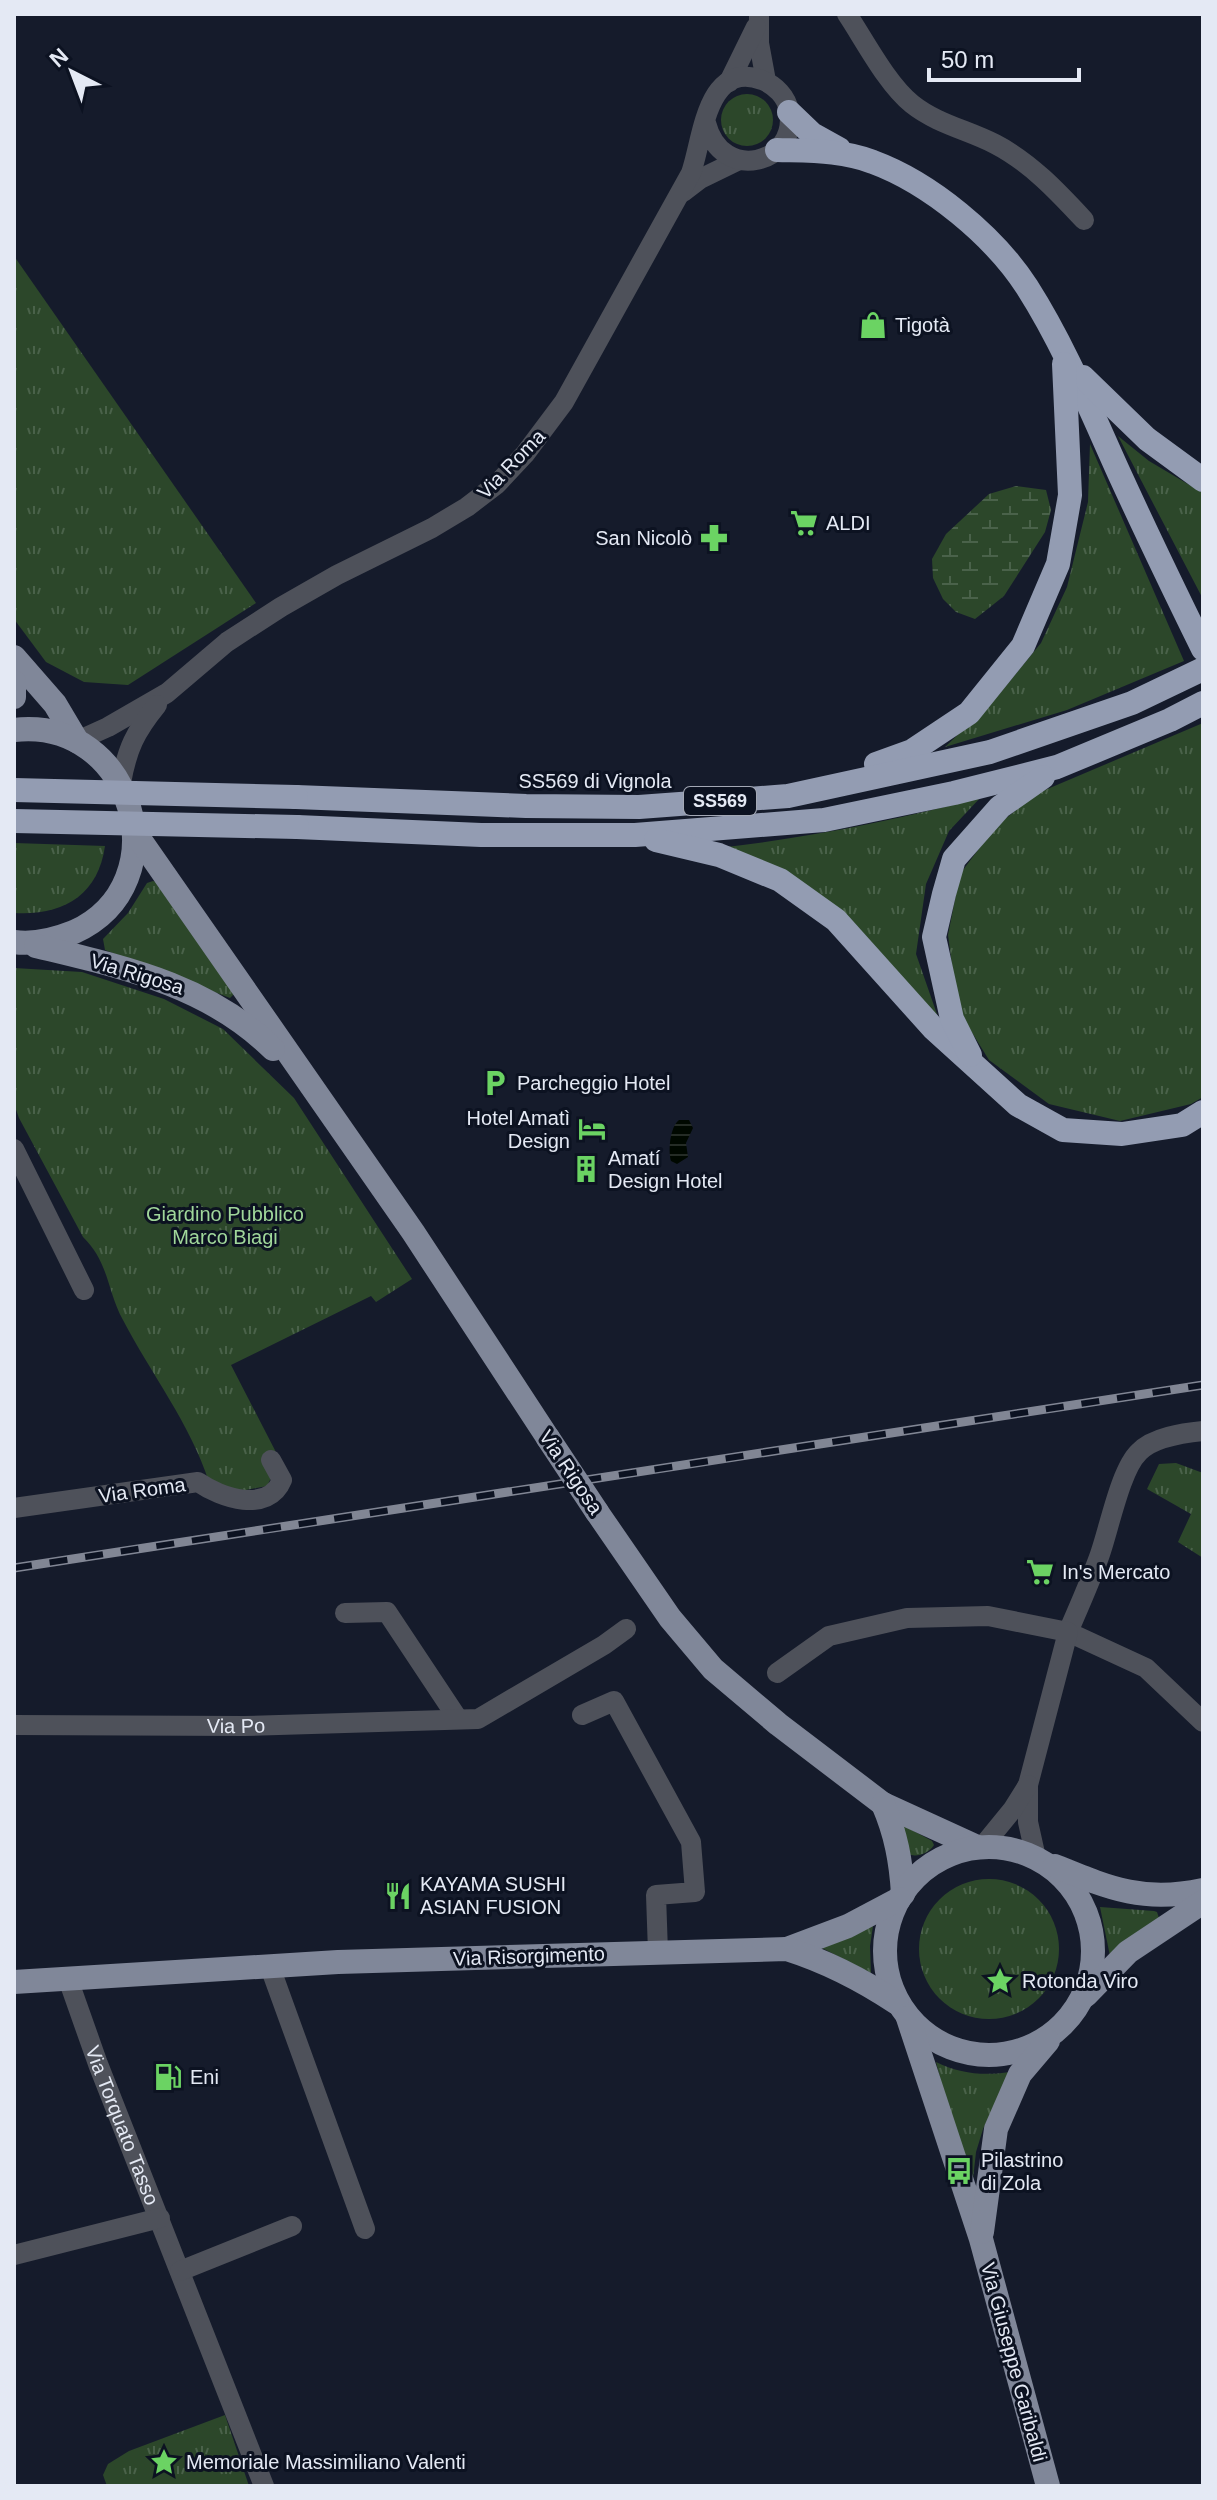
<svg xmlns="http://www.w3.org/2000/svg" width="1217" height="2500" font-family="Arial,sans-serif">
  <style>
    .grass { fill: url(#grass-tufts) }
    .wetland { fill: url(#wetland-marsh) }
    .water { fill: url(#water-rules) }
    .lines { fill: none; stroke-linecap: round; stroke-linejoin: round }
    .minor { stroke: #4e515a; stroke-width: 20 }
    .major { stroke: #808799; stroke-width: 24 }
    .highway { stroke: #939cb2; stroke-width: 24 }
    .rail-casing { stroke: #818694; stroke-width: 9 }
    .rail { stroke: #0c1221; stroke-width: 6; stroke-dasharray: 18; stroke-linecap: butt }
    .major-bridge { stroke: #808799; stroke-width: 24 }
    .highway-bridge { stroke: #939cb2; stroke-width: 24 }
    .labels { text-anchor: middle; stroke-width: 6; stroke-linejoin: round; paint-order: stroke }
    .shield { fill: #0c1221; stroke: #a3a8b5; stroke-width: 2 }
    .shield-label { font-size: 18px; font-weight: bold; fill: #e4e9f4 }
    .poi-label { font-size: 20px; fill: #e4e9f4; stroke: #0c1221; text-anchor: start }
    .street-label { font-size: 20px; fill: #e4e9f4; stroke: #0c1221 }
    .park-label { font-size: 20px; fill: #a0d79a; stroke: #0c1221 }
  </style>
  <defs>
    <pattern id="grass-tufts" width="24" height="20" patternUnits="userSpaceOnUse" patternTransform="scale(2)"><rect width="24" height="20" fill="#2c472a"/><path d="M3 7l-1-3M5 7V3M7 7l1-3M15 17l-1-3M17 17v-4M19 17l1-3" fill="none" stroke="#4a624a"/></pattern>
    <pattern id="wetland-marsh" width="20" height="14" patternUnits="userSpaceOnUse" patternTransform="scale(2)"><rect width="20" height="14" fill="#2c472a"/><path d="M1 5h8M5 5V1M11 12h8M15 12V8" fill="none" stroke="#4a624a"/></pattern>
    <pattern id="water-rules" width="6" height="5" patternUnits="userSpaceOnUse" patternTransform="scale(2)"><rect width="6" height="5" fill="#000800"/><path d="M0 2.5h6" fill="none" stroke="#252c26"/></pattern>
  </defs>
  <rect width="100%" height="100%" fill="#151b2b"/>
  <!-- grass -->
  <g class="grass">
    <circle cx="747" cy="120" r="26"/>
    <path d="M14,256L256,603L128,685L84,682L46,662L14,619Z"/>
    <path d="M1118,436L1149,461L1203,493V599Z"/>
    <path d="M1090,444L1184,661L1067,710L945,747L996,698L1041,643L1067,587L1088,502Z"/>
    <path d="M1203,723V1097L1191,1104L1120,1121L1049,1104L989,1060L958,1010L948,935L960,874L996,826L1038,793Z"/>
    <path d="M980,798L949,831L926,884L916,954L939,1020L907,982L718,848C806,838 893,821 980,798Z"/>
    <path d="M14,843L105,846C98,896 62,916 14,913Z"/>
    <path d="M153,881L160,883L234,994L230,998L105,950L103,939L128,913L147,883Z"/>
    <path d="M14,968L82,972L164,999L223,1029L294,1098L412,1279L376,1302L371,1296L231,1365L280,1460L267,1486L241,1491L209,1482C190,1423 151,1374 123,1320C107,1291 109,1262 83,1237L19,1118L14,1104Z"/>
    <path d="M1176,1463L1203,1473V1558L1178,1542L1191,1514L1147,1489L1159,1464Z"/>
    <path d="M901,1824L932,1841L934,1845C929,1853 917,1858 908,1854Z"/>
    <circle cx="989" cy="1949" r="70"/>
    <path d="M1100,1907L1154,1911L1157,1912L1159,1918L1110,1956Z"/>
    <path d="M873,1926L870,1946L871,1973L820,1947Z"/>
    <path d="M936,2062C961,2074 983,2076 1010,2072L983,2129L976,2152L972,2188L966,2184Z"/>
    <path d="M225,2415L249,2486H107L103,2475L108,2464L129,2451Z"/>
  </g>
  <!-- wetland -->
  <path class="wetland" d="M1016,486L1046,490L1051,510L1045,532L1004,596L975,619L956,612L943,599L933,578L932,559L946,534L989,494Z"/>
  <!-- water -->
  <path class="water" d="M679,1120H689L693,1128L686,1143L688,1157L677,1164L671,1161C668,1150 670,1127 679,1120Z"/>
  <g class="lines">
    <!-- minor -->
    <g class="minor">
      <path d="M759,14V43L766,81"/>
      <path d="M847,14C865,41 887,84 912,104C937,124 968,130 995,144C1030,162 1058,192 1084,220"/>
      <path d="M729,82L756,27"/>
      <path d="M683,192L700,179L739,160"/>
      <path d="M77,741L108,727L167,693L227,642L281,607L337,575L432,528L467,507L497,484L525,454L564,402L691,173C703,139 706,60 762,80C775,85 787,97 789,111C799,163 722,185 706,123"/>
      <path d="M121,783C127,749 135,732 157,705"/>
      <path d="M14,1149L84,1290"/>
      <path d="M1203,1431C1183,1433 1153,1437 1139,1452C1120,1470 1109,1530 1099,1557C1090,1582 1079,1607 1068,1632L1146,1668L1203,1722"/>
      <path d="M14,1508L198,1482C221,1498 268,1514 282,1480L271,1460"/>
      <path d="M345,1613L387,1612L458,1719"/>
      <path d="M777,1673L829,1636L907,1618L988,1616L1068,1632L1028,1785V1822L1036,1858"/>
      <path d="M582,1715L614,1701L691,1842L695,1892L656,1895L658,1952"/>
      <path id="s1" d="M14,1725L244,1726L478,1719L604,1645L626,1629"/>
      <path d="M982,1847L1013,1809L1028,1785"/>
      <path d="M270,1967L365,2229"/>
      <path id="s2" d="M68,1979L98,2064L264,2486"/>
      <path d="M14,2255L160,2218"/>
      <path d="M180,2271L292,2226"/>
    </g>
    <!-- major -->
    <g class="major">
      <path d="M14,657L55,704L77,741"/>
      <path d="M14,682V697"/>
      <path d="M14,730C133,716 182,883 74,932C54,940 35,945 14,942"/>
      <path d="M134,831L413,1232L548,1438"/>
      <path d="M36,946C122,967 207,984 273,1049"/>
      <path d="M597,1512L670,1618L713,1669L778,1724L883,1804L977,1847"/>
      <path d="M883,1804C896,1834 901,1861 903,1894"/>
      <circle cx="989" cy="1951" r="104"/>
      <path d="M1055,1866C1109,1888 1143,1903 1203,1890"/>
      <path d="M787,1949L848,1926L899,1899"/>
      <path d="M14,1982L338,1962L787,1949C828,1962 861,1979 897,2003"/>
      <path d="M1086,1995L1128,1952L1203,1902"/>
      <path d="M908,2018L981,2239L1048,2486"/>
      <path d="M982,2232L996,2129L1020,2074L1048,2041"/>
    </g>
    <!-- highway -->
    <g class="highway">
      <path d="M789,112L812,134L839,149"/>
      <path d="M777,150C809,151 843,150 873,162C930,183 994,236 1027,287C1064,345 1091,411 1119,473C1146,532 1174,590 1203,649"/>
      <path d="M1083,377L1147,439L1203,480"/>
      <path d="M876,764L912,751L969,713L1023,646L1058,564L1070,495L1064,364"/>
      <path d="M296,797L526,806L639,807L788,796L990,752L1132,703L1203,669"/>
      <path d="M297,827L481,835H635L824,820L954,793L1057,767L1170,720L1203,703"/>
      <path d="M656,840L719,855L780,880L836,920L933,1028L1018,1105L1063,1130L1122,1134L1182,1125L1203,1112"/>
      <path d="M970,1055L952,1019L934,937L944,894L954,859L1000,807L1043,777"/>
    </g>
    <!-- rail casing -->
    <g class="rail-casing">
      <path id="rail" d="M14,1568L1203,1385"/>
    </g>
    <!-- rail -->
    <use href="#rail" class="rail"/>
    <!-- major-bridge -->
    <path class="major-bridge" d="M548,1438L597,1512"/>
    <!-- highway-bridge -->
    <g class="highway-bridge">
      <path d="M14,790L296,797"/>
      <path d="M14,821L297,827"/>
    </g>
  </g>
  <!-- icons -->
  <defs>
    <g id="shop-bare" transform="scale(2.16)"><path d="M-5-2.5h2.3a2.7 3.5 0 0 1 5.4 0H5L5.5 6h-11ZM-1.5-2.5h3a1.5 2.3 0 0 0-3 0Z" fill="#6bd363" stroke="#0c1221" stroke-width="2.5" paint-order="stroke"/></g>
    <g id="supermarket-bare" transform="scale(2.16)"><path d="M-6-5.5h2.5l.6 2H6L4.5 2H-2.5L-4.4-4H-6ZM-1.5 3.2a1.3 1.3 0 1 0 .1 0ZM3 3.2a1.3 1.3 0 1 0 .1 0Z" fill="#6bd363" stroke="#0c1221" stroke-width="2.5" paint-order="stroke"/></g>
    <g id="pharmacy-bare" transform="scale(2.16)"><path d="M-2-6h4v4h4v4h-4v4h-4v-4h-4v-4h4Z" fill="#6bd363" stroke="#0c1221" stroke-width="2.5" paint-order="stroke"/></g>
    <g id="parking-bare" transform="scale(2.16)"><path d="M-3.5-5.5H1a3.5 3.5 0 0 1 0 7H-1V5.5H-3.5ZM-1-3.4V-.6H.8a1.4 1.4 0 0 0 0-2.8Z" fill="#6bd363" stroke="#0c1221" stroke-width="2.5" paint-order="stroke"/></g>
    <g id="hotel-bare" transform="scale(2.16)"><path d="M-6-4.5h1.5V1H6V5H4.5V3h-9V5H-6ZM-4 0a1.8 1.8 0 1 1 3.6 0ZM.5 0V-2.5h3Q6-2.5 6 0Z" fill="#6bd363" stroke="#0c1221" stroke-width="2.5" paint-order="stroke"/></g>
    <g id="building-bare" transform="scale(2.16)"><path d="M-4-6H4V6H1V3H-1V6H-4ZM-2.5-4.3h1.7v1.8h-1.7ZM.8-4.3h1.7v1.8H.8ZM-2.5-1h1.7V.8h-1.7ZM.8-1h1.7V.8H.8Z" fill="#6bd363" stroke="#0c1221" stroke-width="2.5" paint-order="stroke"/></g>
    <g id="restaurant-bare" transform="scale(2.16)"><path d="M-5-6h1v4h1v-4h1v4h1v-4h1v5L-1.5 .5V6h-2V.5L-5-1ZM5-6V6H3V1.5H1.5Q1.5-4 5-6Z" fill="#6bd363" stroke="#0c1221" stroke-width="2.5" paint-order="stroke"/></g>
    <g id="sight-bare" transform="scale(2.16)"><path d="M0-6L1.8-2.2L6-1.7L2.9 1.2L3.7 5.4L0 3.3L-3.7 5.4L-2.9 1.2L-6-1.7L-1.8-2.2Z" fill="#6bd363" stroke="#0c1221" stroke-width="2.5" paint-order="stroke"/></g>
    <g id="fuel-bare" transform="scale(2.16)"><path d="M-5.5-6h7V0h2V4h1.3V-2.5L3-4.5l.8-.8L6-3V5H2.5V1h-1V6h-7ZM-4.2-4.7v3.2H.2V-4.7Z" fill="#6bd363" stroke="#0c1221" stroke-width="2.5" paint-order="stroke"/></g>
    <g id="bus-bare" transform="scale(2.16)"><path d="M-5-6H5V4H4V6H2V4H-2V6H-4V4H-5ZM-3.5-4V0h7V-4ZM-3.5 1.2v1.5H-2V1.2ZM2 1.2v1.5H3.5V1.2Z" fill="#6bd363" stroke="#0c1221" stroke-width="2.5" paint-order="stroke"/></g>
  </defs>
  <g fill-rule="evenodd">
    <use href="#shop-bare" x="873" y="325"/>
    <use href="#supermarket-bare" x="804" y="523"/>
    <use href="#pharmacy-bare" x="714" y="538"/>
    <use href="#parking-bare" x="495" y="1083"/>
    <use href="#hotel-bare" x="592" y="1129"/>
    <use href="#building-bare" x="586" y="1169"/>
    <use href="#supermarket-bare" x="1040" y="1572"/>
    <use href="#restaurant-bare" x="398" y="1896"/>
    <use href="#sight-bare" x="1000" y="1981"/>
    <use href="#fuel-bare" x="168" y="2077"/>
    <use href="#bus-bare" x="959" y="2171"/>
    <use href="#sight-bare" x="164" y="2462"/>
  </g>
  <g class="labels">
    <!-- shield labels -->
    <rect class="shield" x="684" y="787" width="72" height="28" rx="6"/>
    <g class="shield-label">
      <text x="720" y="807">SS569</text>
    </g>
    <!-- poi labels -->
    <g class="poi-label">
      <text x="895" y="332">Tigotà</text>
      <text x="826" y="530">ALDI</text>
      <text x="692" y="545" text-anchor="end">San Nicolò</text>
      <text x="517" y="1090">Parcheggio Hotel</text>
      <text x="570" y="1125" text-anchor="end">Hotel Amatì<tspan x="570" dy="23">Design</tspan></text>
      <text x="608" y="1165">Amatí<tspan x="608" dy="23">Design Hotel</tspan></text>
      <text x="1062" y="1579">In's Mercato</text>
      <text x="420" y="1891">KAYAMA SUSHI<tspan x="420" dy="23">ASIAN FUSION</tspan></text>
      <text x="1022" y="1988">Rotonda Viro</text>
      <text x="190" y="2084">Eni</text>
      <text x="981" y="2167">Pilastrino<tspan x="981" dy="23">di Zola</tspan></text>
      <text x="186" y="2469">Memoriale Massimiliano Valenti</text>
    </g>
    <!-- street labels -->
    <g class="street-label">
      <text transform="translate(511 464) rotate(-46)" y="7">Via Roma</text>
      <text x="595" y="788">SS569 di Vignola</text>
      <text transform="translate(137 974) rotate(17)" y="7">Via Rigosa</text>
      <text transform="translate(571 1472) rotate(56)" y="7">Via Rigosa</text>
      <text transform="translate(142 1490) rotate(-8)" y="7">Via Roma</text>
      <text dy="7" stroke="none"><textPath href="#s1" startOffset="222">Via Po</textPath></text>
      <text transform="translate(529 1956) rotate(-2)" y="7">Via Risorgimento</text>
      <text dy="7" stroke="none"><textPath href="#s2" startOffset="156">Via Torquato Tasso</textPath></text>
      <text transform="translate(1014 2362) rotate(75)" y="7">Via Giuseppe Garibaldi</text>
    </g>
    <!-- park labels -->
    <g class="park-label">
      <text x="225" y="1221">Giardino Pubblico<tspan x="225" dy="23">Marco Biagi</tspan></text>
    </g>
  </g>
  <!-- border -->
  <rect width="1217" height="2500" fill="none" stroke="#e4e9f4" stroke-width="32"/>
  <!-- north arrow -->
  <g transform="translate(72 72) rotate(318)" stroke="#0c1221" stroke-width="6" paint-order="stroke">
  <path d="M0-6L14 30L0 20L-14 30Z" fill="#e4e9f4"/>
  <text y="-12" font-size="22" font-weight="bold" text-anchor="middle" fill="#e4e9f4">N</text>
  </g>
  <!-- scale -->
  <path d="M929 68v12h150v-12" fill="none" stroke="#e4e9f4" stroke-width="4"/>
  <text x="941" y="68" font-size="24" fill="#e4e9f4" stroke="#0c1221" stroke-width="6" paint-order="stroke">50 m</text>
</svg>
